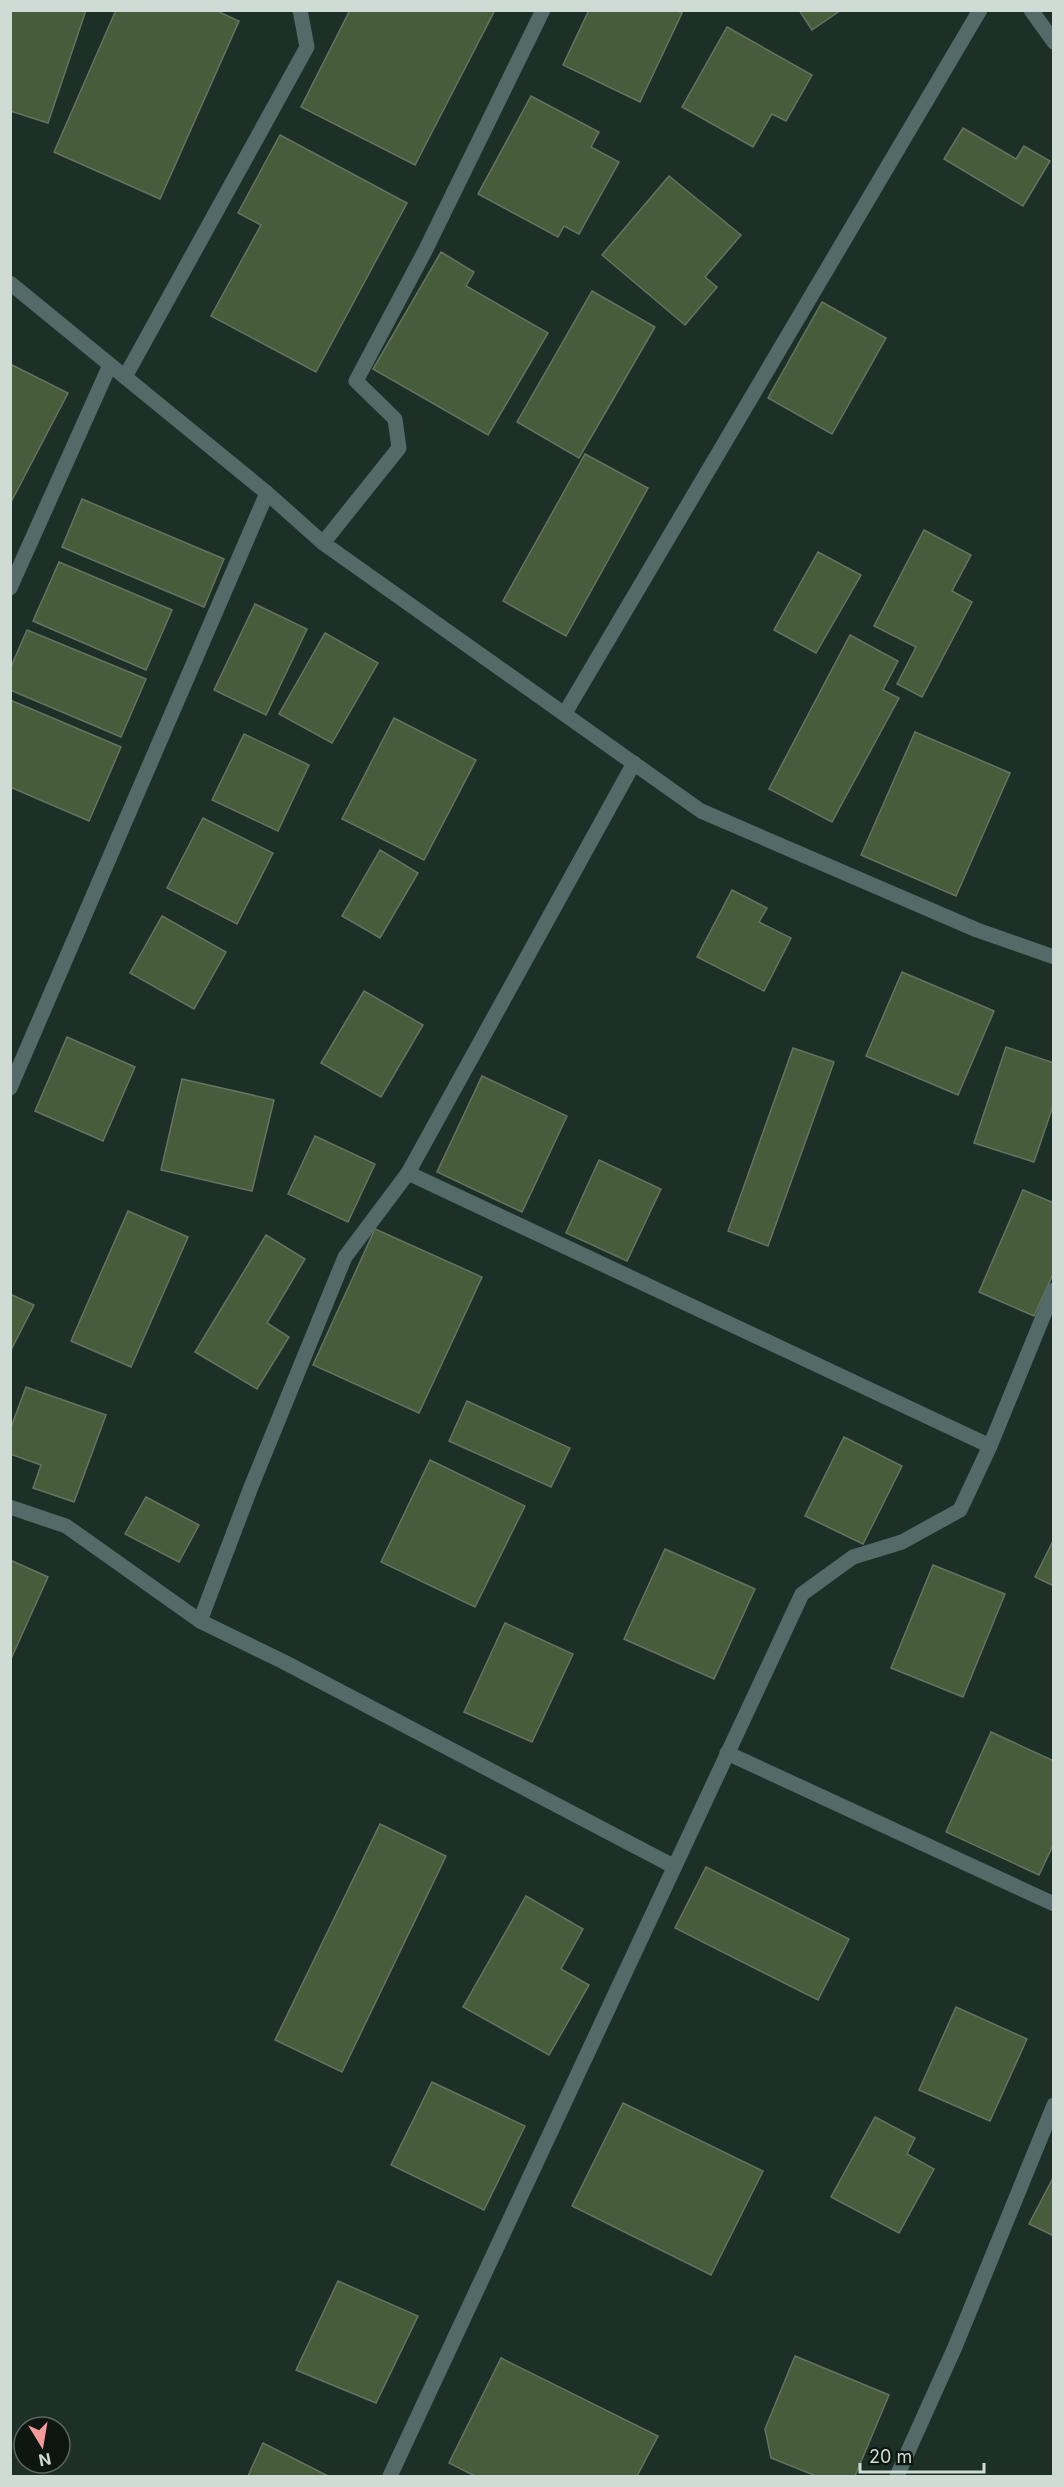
<svg xmlns="http://www.w3.org/2000/svg" width="1064" height="2487" font-family="Inter,sans-serif">
  <style>
    .building { fill: #465c3a; stroke: #677261; stroke-width: 1.5 }
    .lines { fill: none; stroke-linecap: round; stroke-linejoin: round }
    .minor { stroke: #536a69; stroke-width: 15 }
  </style>
  <rect width="100%" height="100%" fill="#1d3027"/>
  <!-- building -->
  <g class="building">
    <path d="M10,10H86L48,123L10,111Z"/>
    <path d="M116,10H215L239,21L160,199L54,152Z"/>
    <path d="M350,10H495L415,165L301,107Z"/>
    <path d="M589,10H676L682,13L640,102L563,65Z"/>
    <path d="M799,10H841L812,30Z"/>
    <path d="M727,27L812,75L786,121L772,114L753,147L682,107Z"/>
    <path d="M531,96L599,132L591,147L619,162L579,234L564,226L558,237L478,194Z"/>
    <path d="M963,128L1016,159L1024,146L1050,161L1023,206L944,159Z"/>
    <path d="M280,135L407,203L316,372L211,316L261,225L238,213Z"/>
    <path d="M669,176L741,235L705,277L717,287L685,325L602,255Z"/>
    <path d="M441,252L474,272L466,286L548,333L488,435L373,369Z"/>
    <path d="M592,291L655,327L579,458L517,422Z"/>
    <path d="M822,302L886,338L832,434L768,398Z"/>
    <path d="M10,364L68,393L10,504Z"/>
    <path d="M585,454L648,488L566,636L503,601Z"/>
    <path d="M82,499L224,559L204,607L62,547Z"/>
    <path d="M924,530L971,555L952,591L972,602L922,697L897,684L916,647L874,626Z"/>
    <path d="M818,552L861,575L816,653L774,630Z"/>
    <path d="M59,562L172,610L146,670L33,621Z"/>
    <path d="M255,604L307,629L266,715L214,690Z"/>
    <path d="M27,630L146,679L121,737L10,690V669Z"/>
    <path d="M325,633L378,663L332,743L279,714Z"/>
    <path d="M850,635L898,661L883,690L899,698L832,822L769,789Z"/>
    <path d="M10,700L121,747L89,821L10,787Z"/>
    <path d="M394,718L476,760L424,860L342,819Z"/>
    <path d="M915,732L1010,773L956,896L861,855Z"/>
    <path d="M244,734L309,765L278,831L212,800Z"/>
    <path d="M203,818L273,853L237,924L167,888Z"/>
    <path d="M380,850L418,873L380,938L342,916Z"/>
    <path d="M732,890L767,908L759,922L791,938L764,991L697,957Z"/>
    <path d="M162,916L226,952L194,1009L130,973Z"/>
    <path d="M902,972L994,1011L958,1095L866,1056Z"/>
    <path d="M364,991L423,1025L381,1097L321,1063Z"/>
    <path d="M67,1037L135,1067L103,1141L35,1111Z"/>
    <path d="M1006,1047L1054,1063V1103L1034,1162L974,1143Z"/>
    <path d="M793,1048L834,1062L768,1246L728,1231Z"/>
    <path d="M482,1076L567,1116L522,1212L437,1172Z"/>
    <path d="M182,1079L274,1100L252,1191L161,1170Z"/>
    <path d="M315,1136L375,1164L348,1222L288,1194Z"/>
    <path d="M599,1160L661,1189L627,1261L566,1233Z"/>
    <path d="M1023,1190L1054,1203V1272L1034,1316L979,1292Z"/>
    <path d="M128,1211L188,1237L131,1367L71,1341Z"/>
    <path d="M375,1229L482,1277L419,1413L313,1365Z"/>
    <path d="M266,1235L305,1259L267,1323L289,1337L257,1389L195,1352Z"/>
    <path d="M10,1294L34,1305L10,1352Z"/>
    <path d="M26,1387L106,1415L74,1502L33,1488L41,1465L10,1454V1430Z"/>
    <path d="M467,1401L570,1448L551,1487L449,1441Z"/>
    <path d="M844,1437L902,1466L863,1544L805,1516Z"/>
    <path d="M430,1460L525,1506L475,1607L381,1562Z"/>
    <path d="M146,1497L199,1525L179,1562L125,1534Z"/>
    <path d="M1054,1539V1586L1035,1577Z"/>
    <path d="M665,1549L755,1589L714,1679L624,1639Z"/>
    <path d="M10,1560L48,1577L10,1661Z"/>
    <path d="M933,1565L1005,1594L963,1697L891,1668Z"/>
    <path d="M505,1623L573,1654L532,1742L464,1712Z"/>
    <path d="M991,1732L1054,1761V1843L1039,1875L946,1832Z"/>
    <path d="M380,1824L446,1856L342,2072L275,2040Z"/>
    <path d="M706,1867L849,1939L818,2000L675,1928Z"/>
    <path d="M526,1896L583,1929L561,1969L589,1985L549,2055L463,2007Z"/>
    <path d="M956,2007L1027,2039L990,2121L919,2090Z"/>
    <path d="M432,2082L525,2126L484,2210L391,2165Z"/>
    <path d="M623,2103L763,2171L711,2275L572,2206Z"/>
    <path d="M875,2117L915,2138L907,2154L934,2169L899,2233L831,2197Z"/>
    <path d="M1054,2176V2236L1029,2224Z"/>
    <path d="M338,2281L418,2316L376,2403L296,2370Z"/>
    <path d="M795,2356L889,2395L855,2476H816L771,2458L765,2429Z"/>
    <path d="M501,2358L658,2436L637,2476H472L473,2475L449,2463Z"/>
    <path d="M263,2443L328,2476H248Z"/>
  </g>
  <g class="lines">
    <!-- minor -->
    <g class="minor">
      <path d="M1031,10L1054,42"/>
      <path d="M10,283L267,493L323,543L701,811L977,930L1054,957"/>
      <path d="M125,377L307,47L300,10"/>
      <path d="M323,543L399,448L395,419L356,381L425,251L543,10"/>
      <path d="M10,588L110,365"/>
      <path d="M565,713L980,10"/>
      <path d="M10,1088L267,493"/>
      <path d="M408,1173L990,1446"/>
      <path d="M10,1507L66,1526L200,1621L284,1662L673,1866"/>
      <path d="M200,1621L251,1487L345,1257L408,1173L634,763"/>
      <path d="M727,1753L1054,1904"/>
      <path d="M390,2476L802,1594L853,1557L902,1542L960,1510L990,1446L1054,1290"/>
      <path d="M897,2476L955,2347L1054,2105"/>
    </g>
  </g>
  <!-- border -->
  <rect width="1064" height="2487" fill="none" stroke="#cfdbd5" stroke-width="24"/>
  <!-- north arrow -->
  <g transform="translate(42 2445) rotate(169)"><circle r="28" fill="#0e1612" stroke="#5b6560" stroke-width="1.5"/>
  <path d="M0-4.5L10 22L0 15L-10 22Z" fill="#f59b99"/>
  <text y="-9" font-size="16" font-weight="bold" text-anchor="middle" fill="#cfdbd5">N</text>
  </g>
  <!-- scale -->
  <path d="M860 2463v9h124v-9" fill="none" stroke="#cfdbd5" stroke-width="3"/>
  <text x="869" y="2463" font-size="18" fill="#cfdbd5" stroke="#0e1612" stroke-width="4.5" paint-order="stroke">20 m</text>
</svg>
